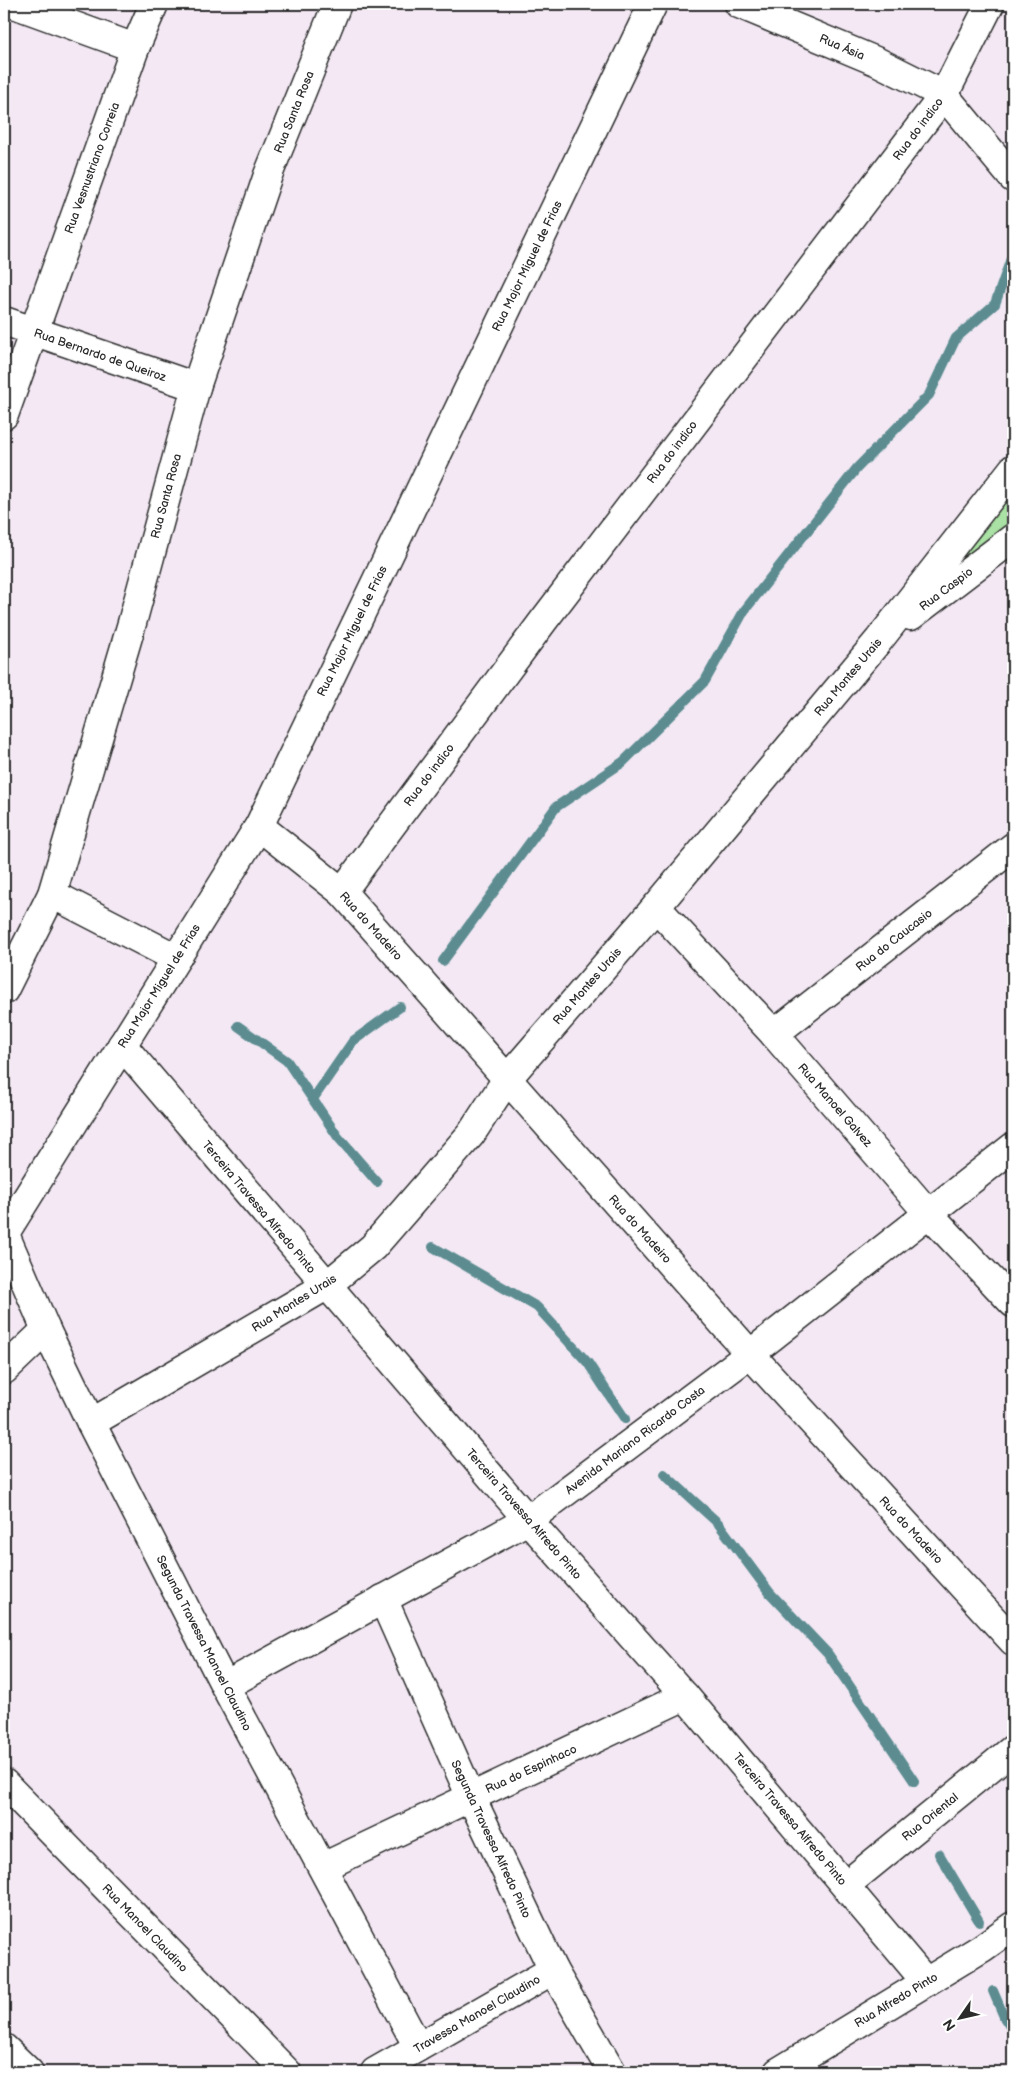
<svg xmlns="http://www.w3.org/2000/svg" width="1017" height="2076" font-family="'Balsamiq Sans',sans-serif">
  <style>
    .park { fill: #aae1a4; stroke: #6a8668 }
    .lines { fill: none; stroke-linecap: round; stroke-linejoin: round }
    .stream { stroke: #5b8c90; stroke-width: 10 }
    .street-casing { stroke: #2b2b2b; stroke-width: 31 }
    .secondary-casing { stroke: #2b2b2b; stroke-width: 31 }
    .street { stroke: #fff; stroke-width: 28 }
    .secondary { stroke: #fff; stroke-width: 28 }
    .labels { text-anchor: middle; stroke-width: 5; stroke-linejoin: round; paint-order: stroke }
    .street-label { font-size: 12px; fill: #2b2b2b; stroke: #fff }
  </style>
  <rect width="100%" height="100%" fill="#f3e8f4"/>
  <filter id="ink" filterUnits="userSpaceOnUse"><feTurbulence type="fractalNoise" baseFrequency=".02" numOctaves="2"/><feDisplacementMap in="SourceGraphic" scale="10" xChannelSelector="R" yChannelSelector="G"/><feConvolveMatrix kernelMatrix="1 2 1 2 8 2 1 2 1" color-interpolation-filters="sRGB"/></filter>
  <g filter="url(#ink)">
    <!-- park -->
    <path class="park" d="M1013,488V524L935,585Z"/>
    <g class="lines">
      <!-- stream -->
      <g class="stream">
        <path d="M443,961L556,807L623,762L705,681L744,611L857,468L929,395L956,338L995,304L1013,253"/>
        <path d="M238,1026L287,1061L338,1137L377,1182"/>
        <path d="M313,1099L353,1041L400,1007"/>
        <path d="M433,1247L537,1307L588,1363L625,1419"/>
        <path d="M664,1474L718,1523L770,1593L828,1654L914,1781"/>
        <path d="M939,1854L979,1921"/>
        <path d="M993,1991L1005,2019L1013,2031"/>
      </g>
      <!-- street casing -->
      <g class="street-casing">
        <g id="street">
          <path d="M14,4L135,48"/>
          <path d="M739,4L878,62L944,95L1013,178"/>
          <path d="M4,321L196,387"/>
          <path d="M4,415L135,48L154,4"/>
          <path d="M911,616L1013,538"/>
          <path d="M259,826L342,892L750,1354L1013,1641"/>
          <path d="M342,892L544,620L944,95L990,4"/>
          <path d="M52,894L176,958"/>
          <path d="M656,907L774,1034L928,1213L1013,1303"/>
          <path d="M774,1034L1013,847"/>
          <path d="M122,1045L528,1520L685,1696L926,1982"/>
          <path d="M4,1232L46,1330L91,1423L225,1686L418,2047"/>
          <path d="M5,1233L259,826L653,4"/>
          <path d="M4,1370L46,1330"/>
          <path d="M91,1423L326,1286L373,1247L471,1134L507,1079L656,907L879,640L1013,469"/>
          <path d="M383,1599L471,1797L553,1970L612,2072"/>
          <path d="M225,1686L528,1520L750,1354L1013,1147"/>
          <path d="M4,1783L287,2072"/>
          <path d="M323,1867L685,1696"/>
          <path d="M846,1885L1013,1749"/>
          <path d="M4,2048L29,2072"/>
          <path d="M375,2072L553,1970"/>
          <path d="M778,2072L982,1948L1013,1926"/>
        </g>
      </g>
      <!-- secondary casing -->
      <g class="secondary-casing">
        <path id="secondary" d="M4,990L52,894L132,623L196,387L268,175L337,4"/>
      </g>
      <!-- street -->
      <use href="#street" class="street"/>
      <!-- secondary -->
      <use href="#secondary" class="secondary"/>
    </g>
  </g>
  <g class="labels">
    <!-- street labels -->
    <g class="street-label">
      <text transform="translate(842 47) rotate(23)" y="4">Rua Ásia</text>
      <text transform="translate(294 112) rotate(-68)" y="4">Rua Santa Rosa</text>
      <text transform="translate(918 129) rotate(-53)" y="4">Rua do indico</text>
      <text transform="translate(92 168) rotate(-70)" y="4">Rua Vesnustriano Correia</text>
      <text transform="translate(527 266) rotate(-64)" y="4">Rua Major Miguel de Frias</text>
      <text transform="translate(100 355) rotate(19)" y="4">Rua Bernardo de Queiroz</text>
      <text transform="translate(672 452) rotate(-53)" y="4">Rua do indico</text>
      <text transform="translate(166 496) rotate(-75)" y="4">Rua Santa Rosa</text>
      <text transform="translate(946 589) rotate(-37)" y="4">Rua Caspio</text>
      <text transform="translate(352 631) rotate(-64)" y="4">Rua Major Miguel de Frias</text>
      <text transform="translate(848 677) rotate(-50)" y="4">Rua Montes Urais</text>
      <text transform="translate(429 775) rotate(-53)" y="4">Rua do indico</text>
      <text transform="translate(371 926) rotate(48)" y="4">Rua do Madeiro</text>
      <text transform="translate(894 940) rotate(-38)" y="4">Rua do Caucasio</text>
      <text transform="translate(159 986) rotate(-58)" y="4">Rua Major Miguel de Frias</text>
      <text transform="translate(587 986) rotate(-49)" y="4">Rua Montes Urais</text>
      <text transform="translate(835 1105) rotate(49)" y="4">Rua Manoel Galvez</text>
      <text transform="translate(259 1207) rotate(50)" y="4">Terceira Travessa Alfredo Pinto</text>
      <text transform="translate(640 1229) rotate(48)" y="4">Rua do Madeiro</text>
      <text transform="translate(294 1303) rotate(-32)" y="4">Rua Montes Urais</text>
      <text transform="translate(635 1440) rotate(-37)" y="4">Avenida Mariano Ricardo Costa</text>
      <text transform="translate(524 1514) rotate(49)" y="4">Terceira Travessa Alfredo Pinto</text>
      <text transform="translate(911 1530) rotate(47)" y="4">Rua do Madeiro</text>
      <text transform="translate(204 1643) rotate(63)" y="4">Segunda Travessa Manoel Claudino</text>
      <text transform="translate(531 1769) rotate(-25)" y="4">Rua do Espinhaco</text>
      <text transform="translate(930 1817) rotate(-39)" y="4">Rua Oriental</text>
      <text transform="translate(790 1819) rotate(50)" y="4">Terceira Travessa Alfredo Pinto</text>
      <text transform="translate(491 1839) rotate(65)" y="4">Segunda Travessa Alfredo Pinto</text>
      <text transform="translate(145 1928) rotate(46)" y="4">Rua Manoel Claudino</text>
      <text transform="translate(896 2000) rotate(-31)" y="4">Rua Alfredo Pinto</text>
      <text transform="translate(477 2014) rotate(-30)" y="4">Travessa Manoel Claudino</text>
    </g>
  </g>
  <!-- margin -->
  <rect width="1017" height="2076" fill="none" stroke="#fff" stroke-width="20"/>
  <rect x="10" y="10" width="997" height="2056" fill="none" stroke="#2b2b2b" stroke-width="2" filter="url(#ink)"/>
  <!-- north arrow -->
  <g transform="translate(960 2018) rotate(236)" stroke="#ffffff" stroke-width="4" paint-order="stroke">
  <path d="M0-4L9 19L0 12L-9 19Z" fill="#2b2b2b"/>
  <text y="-8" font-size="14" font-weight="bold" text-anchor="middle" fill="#2b2b2b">N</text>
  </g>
</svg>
